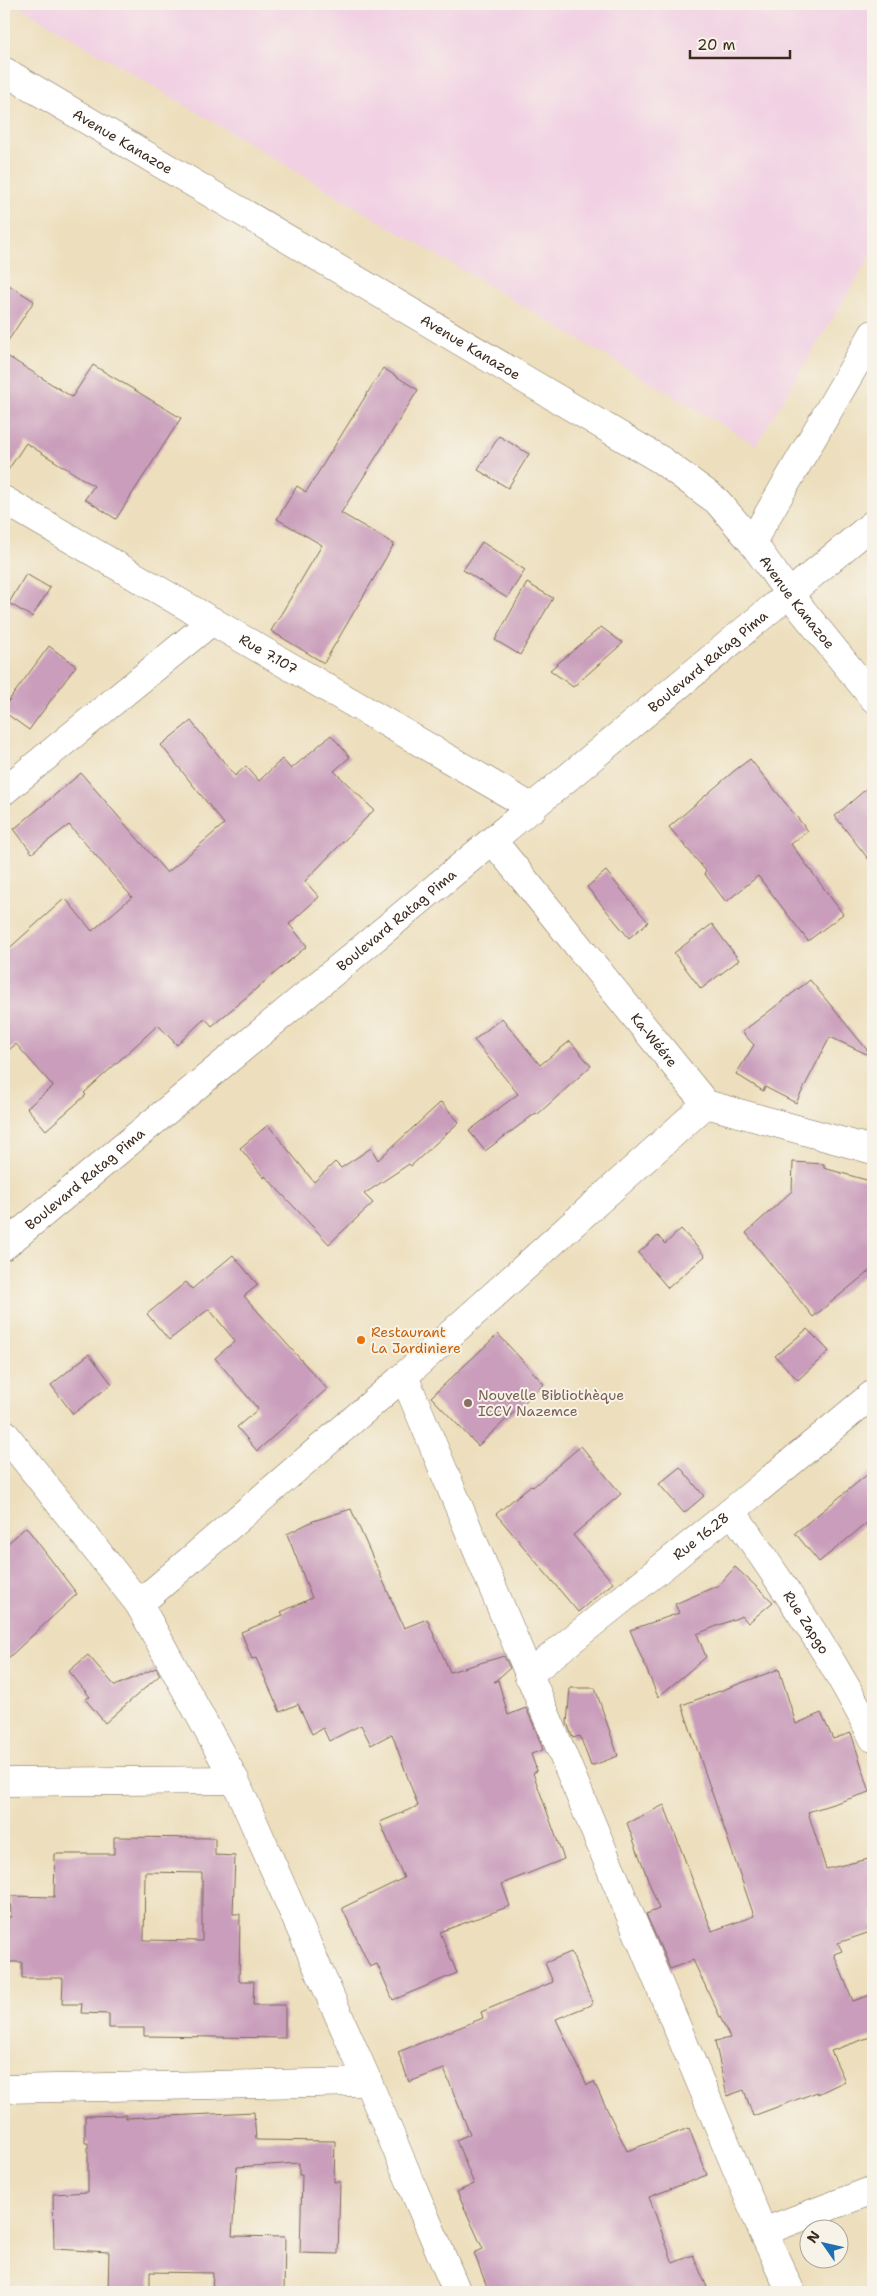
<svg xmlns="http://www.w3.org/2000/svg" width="877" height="2296" font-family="'Shantell Sans',sans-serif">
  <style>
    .built { fill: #f1d0e3 }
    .building { fill: #c99dbb; fill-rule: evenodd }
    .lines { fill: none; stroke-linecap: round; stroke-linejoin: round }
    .minor-casing { stroke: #796956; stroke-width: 29 }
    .minor { stroke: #fff; stroke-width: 28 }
    .food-dot { fill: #e8710a; stroke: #f7f3e8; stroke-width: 2 }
    .education-dot { fill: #8d6e63; stroke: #f7f3e8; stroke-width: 2 }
    .labels { text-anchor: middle; stroke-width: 4; stroke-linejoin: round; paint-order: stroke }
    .street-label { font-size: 14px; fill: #3b2a1e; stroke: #f7f3e8 }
    .food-label { font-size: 14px; fill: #c56008; stroke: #f7f3e8; text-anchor: start }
    .education-label { font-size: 14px; fill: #785e54; stroke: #f7f3e8; text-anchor: start }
  </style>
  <rect width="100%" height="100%" fill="#f7f3e8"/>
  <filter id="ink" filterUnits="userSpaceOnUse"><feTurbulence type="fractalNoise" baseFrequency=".02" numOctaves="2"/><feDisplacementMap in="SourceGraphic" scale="10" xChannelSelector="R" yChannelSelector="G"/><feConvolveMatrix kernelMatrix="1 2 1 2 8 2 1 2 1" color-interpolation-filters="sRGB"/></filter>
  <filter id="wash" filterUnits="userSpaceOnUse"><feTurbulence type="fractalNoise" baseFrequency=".0096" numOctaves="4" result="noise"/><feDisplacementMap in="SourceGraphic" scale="20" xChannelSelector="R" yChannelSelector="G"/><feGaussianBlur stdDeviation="1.12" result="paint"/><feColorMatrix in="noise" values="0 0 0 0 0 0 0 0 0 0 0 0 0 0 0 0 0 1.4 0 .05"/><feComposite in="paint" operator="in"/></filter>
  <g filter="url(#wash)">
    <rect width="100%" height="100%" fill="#eddfbd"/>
    <!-- built -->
    <path class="built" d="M15,4H873V252L756,445Z"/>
    <g id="blocks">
      <!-- building -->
      <g class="building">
        <path d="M4,282L34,301L4,347Z"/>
        <path d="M4,354L72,397L93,365L181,418L116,519L85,499L94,486L26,443L4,476Z"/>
        <path d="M383,368L418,390L341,513L394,544L324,663L271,631L322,545L277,519L297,486L306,492Z"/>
        <path d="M499,436L529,454L508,488L478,470Z"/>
        <path d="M482,542L525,570L507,598L463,570Z"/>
        <path d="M26,574L50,588L32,617L9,603Z"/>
        <path d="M527,583L553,598L520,655L495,640Z"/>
        <path d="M601,627L623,643L573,687L550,670Z"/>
        <path d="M49,646L76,666L29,730L4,712V707Z"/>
        <path d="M191,721L235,776L246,766L259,781L282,759L291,769L331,735L350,757L334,771L374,810L305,881L319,897L289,924L307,946L212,1026L205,1018L177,1045L158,1025L84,1093L86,1095L46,1130L27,1108L53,1086L16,1044L4,1054V953L65,898L92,931L132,897L69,825L32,853L14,829L81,773L167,873L224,824L161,745Z"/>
        <path d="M750,759L808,831L791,844L843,914L808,941L758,876L726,902L704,873L706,871L669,827L734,771Z"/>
        <path d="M873,783V865L835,816Z"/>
        <path d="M606,871L648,922L629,938L587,887Z"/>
        <path d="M712,924L739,960L701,989L674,953Z"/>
        <path d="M810,980L873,1057L830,1037L796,1103L765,1087L763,1091L736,1074L754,1045L742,1032Z"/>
        <path d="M502,1018L540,1065L570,1041L591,1066L537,1115L536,1113L485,1151L469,1131L518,1094L474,1040Z"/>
        <path d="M441,1102L459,1122L411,1166L409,1164L364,1194L373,1203L329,1244L265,1176L264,1178L240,1148L268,1125L314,1182L335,1162L341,1168L371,1148L378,1160Z"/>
        <path d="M793,1162L824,1164V1168L873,1182V1268L813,1317L746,1233L792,1191Z"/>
        <path d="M681,1229L705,1256L668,1288L638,1253L658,1236L665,1244Z"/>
        <path d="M233,1255L258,1285L244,1296L327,1389L257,1451L237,1427L258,1409L215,1358L235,1341L209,1309L169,1340L147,1314L186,1282L192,1289Z"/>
        <path d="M807,1329L829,1351L798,1380L775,1356Z"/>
        <path d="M498,1334L544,1384L478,1446L431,1397Z"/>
        <path d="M89,1354L112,1384L73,1414L51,1385Z"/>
        <path d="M581,1446L621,1494L573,1535L613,1583L578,1612L496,1514L531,1485L533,1487Z"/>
        <path d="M680,1467L704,1496L684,1513L659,1484Z"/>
        <path d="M873,1470V1518L819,1562L795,1533Z"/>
        <path d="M351,1509L404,1628L427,1619L450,1672L504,1656L510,1668L494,1682L498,1680L508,1715L526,1708L537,1733L543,1750L531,1754L537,1771L533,1773L564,1859L502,1884L510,1906L440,1932L457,1973L393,2000L377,1964L370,1967L342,1908L404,1878L380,1822L418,1806L392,1734L371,1745L361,1725L329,1741L323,1728L312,1734L298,1704L280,1712L256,1658L252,1659L241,1632L283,1615L281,1612L312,1598L287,1534L313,1521Z"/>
        <path d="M26,1527L77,1594L4,1662V1547Z"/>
        <path d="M735,1567L773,1602L748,1623L742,1616L697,1634L706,1657L658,1697L630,1630L679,1613L675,1604L719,1585Z"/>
        <path d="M88,1655L115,1686L156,1668L160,1675L105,1723L85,1699L90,1697L69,1671Z"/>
        <path d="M779,1669L796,1724L821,1713L833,1739L851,1733L870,1792L808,1812L826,1869L873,1858V1931L838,1943L842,1951L834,1954L853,2001L873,1994V2036L831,2051L845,2081L818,2094L817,2092L753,2116L744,2090L727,2096L715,2041L730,2038L693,1960L670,1969L646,1914L659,1909L627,1823L664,1805L712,1931L754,1916L682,1705Z"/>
        <path d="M570,1688H595L618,1756L591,1766L580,1736L573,1738L567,1723Z"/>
        <path d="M114,1837L215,1838V1855L235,1856L233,1914H240L239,1981H254L253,2005H285V2038L144,2036V2028H109V2014L81,2013L82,2004H62L63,1978H22V1962H4V1917H11L10,1896L54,1897L55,1854H114ZM145,1872L202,1873V1941L144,1940Z"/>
        <path d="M571,1952L593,2004L556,2019L587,2085L594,2082L627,2151L689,2128L707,2175L649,2197L673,2263L693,2255L709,2292H489L474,2253L483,2249L457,2192L474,2184L456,2140L470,2134L444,2069L409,2082L398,2052L483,2018L481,2012L553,1982L545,1963Z"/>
        <path d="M254,2112L256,2140L335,2141L334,2182H340L338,2254L300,2253L302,2175H299V2163L237,2167L232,2236L285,2237L284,2292H212L213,2273L150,2272V2292H108L109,2252L54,2249L53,2194L88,2192V2143H85V2116L126,2115V2118Z"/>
      </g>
    </g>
  </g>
  <g filter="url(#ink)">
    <use href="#blocks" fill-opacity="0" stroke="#796956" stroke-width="1"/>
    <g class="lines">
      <!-- minor casing -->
      <g class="minor-casing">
        <g id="minor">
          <path id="s1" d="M4,71L661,460L717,501L752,542L790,595L873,698"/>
          <path id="s2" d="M4,500L533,808"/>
          <path d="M752,542L873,334"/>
          <path d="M4,791L212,621"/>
          <path id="s3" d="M493,841L706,1104L873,1150"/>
          <path id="s4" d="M4,1246L873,524"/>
          <path d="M404,1376L763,2232L791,2292"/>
          <path d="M4,1433L139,1604L235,1780L368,2082L457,2292"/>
          <path id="s5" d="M732,1511C782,1585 834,1658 873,1738"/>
          <path d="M139,1604L404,1376L706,1104"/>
          <path id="s6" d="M528,1675L732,1511L873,1394"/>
          <path d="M4,1782L235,1780"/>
          <path d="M4,2089L368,2082"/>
          <path d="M763,2232L873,2190"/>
        </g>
      </g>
      <!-- minor -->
      <use href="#minor" class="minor"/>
    </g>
  </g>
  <!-- markers -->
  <circle class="food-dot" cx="361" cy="1340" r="5"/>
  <circle class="education-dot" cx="468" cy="1403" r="5"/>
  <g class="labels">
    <!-- street labels -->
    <g class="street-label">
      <text dy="5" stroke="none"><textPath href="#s1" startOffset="138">Avenue Kanazoe</textPath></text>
      <text dy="5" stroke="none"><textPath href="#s1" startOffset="542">Avenue Kanazoe</textPath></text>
      <text dy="5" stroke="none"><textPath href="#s1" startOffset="962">Avenue Kanazoe</textPath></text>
      <text dy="5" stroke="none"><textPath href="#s2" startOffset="306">Rue 7.107</textPath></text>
      <text dy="5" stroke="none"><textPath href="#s4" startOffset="915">Boulevard Ratag Pima</textPath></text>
      <text dy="5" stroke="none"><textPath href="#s4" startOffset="510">Boulevard Ratag Pima</textPath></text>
      <text dy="5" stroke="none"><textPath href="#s3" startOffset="256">Ka-Wéére</textPath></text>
      <text dy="5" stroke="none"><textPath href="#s4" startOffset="105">Boulevard Ratag Pima</textPath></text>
      <text dy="5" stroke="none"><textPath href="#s6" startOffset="222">Rue 16.28</textPath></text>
      <text dy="5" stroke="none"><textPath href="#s5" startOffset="134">Rue Zapgo</textPath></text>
    </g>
    <!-- food labels -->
    <g class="food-label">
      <text x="371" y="1337">Restaurant<tspan x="371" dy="16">La Jardiniere</tspan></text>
    </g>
    <!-- education labels -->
    <g class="education-label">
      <text x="478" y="1400">Nouvelle Bibliothèque<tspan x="478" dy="16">ICCV Nazemce</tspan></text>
    </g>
  </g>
  <!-- margin -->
  <rect width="877" height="2296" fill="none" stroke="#f7f3e8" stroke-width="20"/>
  <!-- north arrow -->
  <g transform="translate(824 2244) rotate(304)"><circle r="24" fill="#f7f3e8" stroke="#aca397"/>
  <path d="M0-4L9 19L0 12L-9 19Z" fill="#1f6fb2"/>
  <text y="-8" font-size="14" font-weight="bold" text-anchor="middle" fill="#3b2a1e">N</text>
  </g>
  <!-- scale -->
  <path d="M690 50v8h100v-8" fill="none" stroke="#3b2a1e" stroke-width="2.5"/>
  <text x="697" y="50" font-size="15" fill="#3b2a1e" stroke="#f7f3e8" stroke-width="4" paint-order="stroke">20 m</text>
</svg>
